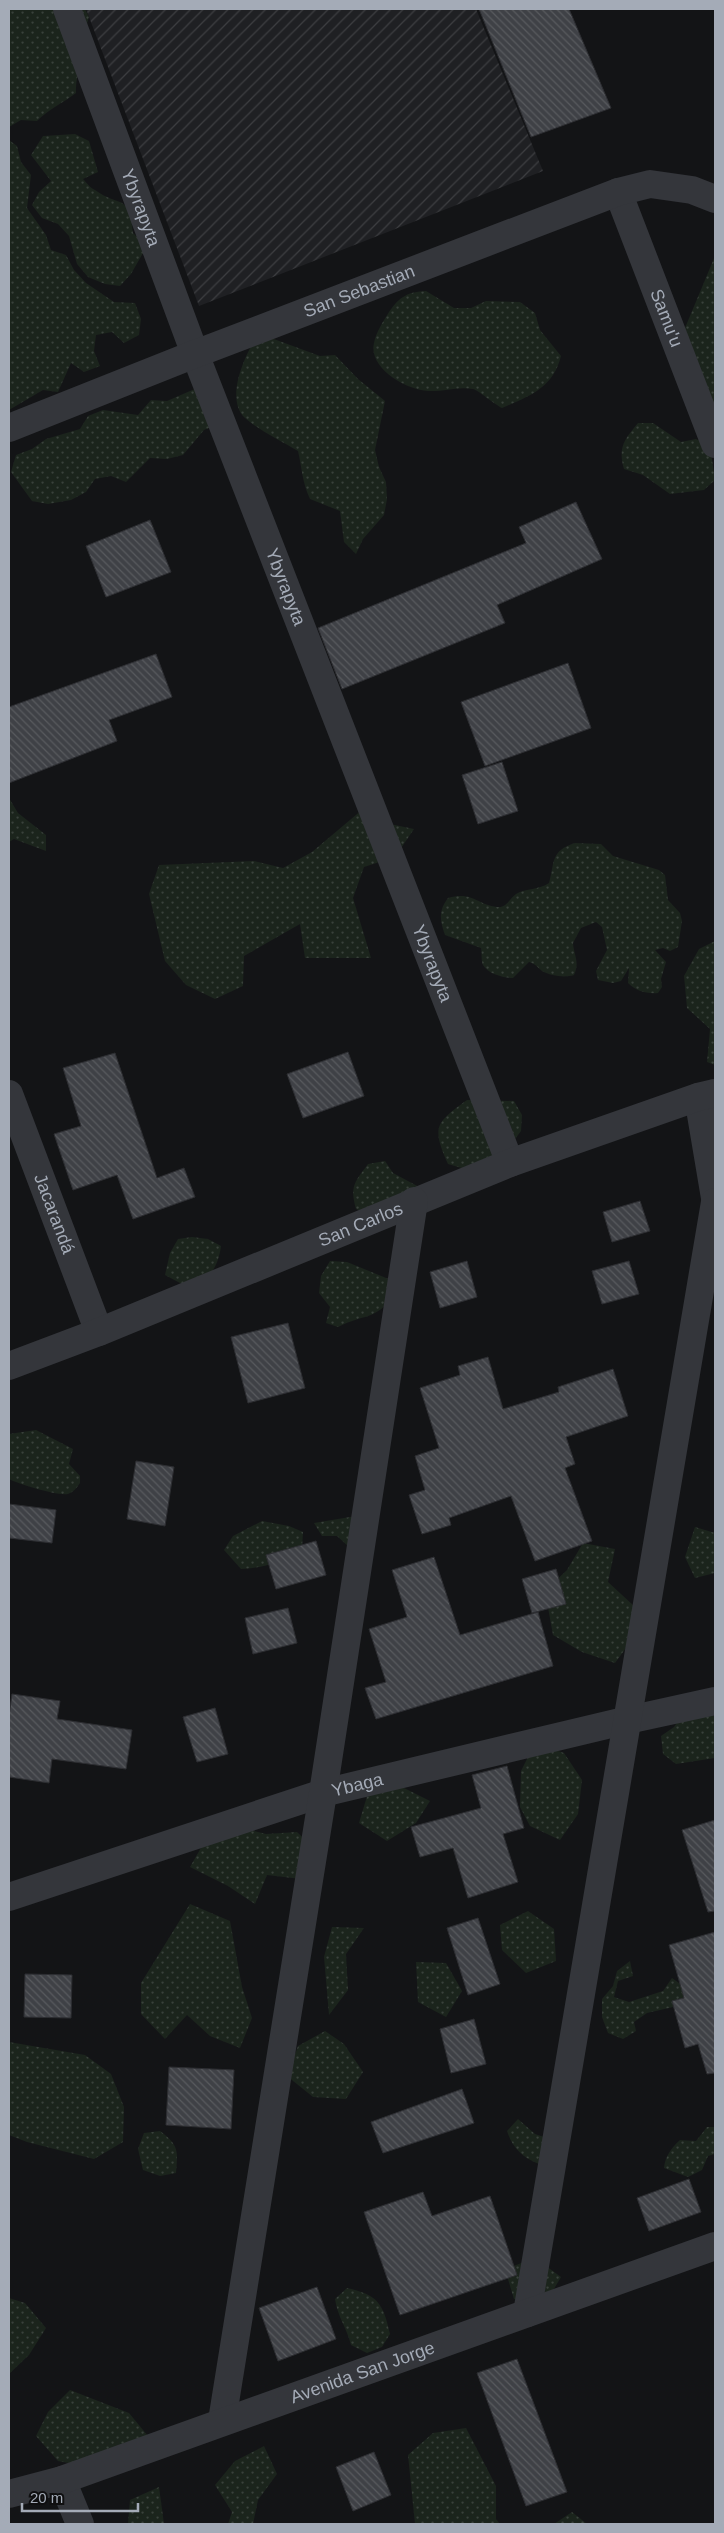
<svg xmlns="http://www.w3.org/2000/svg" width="724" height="2533" font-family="Arial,sans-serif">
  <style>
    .industrial { fill: url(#industrial-furrows) }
    .grass { fill: url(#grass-dots) }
    .building { fill: url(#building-back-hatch); stroke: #2d2e32 }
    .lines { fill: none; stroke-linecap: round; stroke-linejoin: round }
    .minor { stroke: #34363b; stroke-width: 28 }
    .labels { text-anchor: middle; stroke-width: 4; stroke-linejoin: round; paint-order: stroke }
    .street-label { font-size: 18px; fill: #a4abb7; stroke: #0f0f10 }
  </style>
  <defs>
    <pattern id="industrial-furrows" width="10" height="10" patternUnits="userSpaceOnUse" patternTransform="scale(1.25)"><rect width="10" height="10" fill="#1f2023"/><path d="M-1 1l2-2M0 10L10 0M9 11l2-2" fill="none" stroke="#3d3e41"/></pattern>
    <pattern id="grass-dots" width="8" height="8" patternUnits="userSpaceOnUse" patternTransform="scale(1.25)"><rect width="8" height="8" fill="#1b241c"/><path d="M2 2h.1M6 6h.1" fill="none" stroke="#39413b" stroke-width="1.8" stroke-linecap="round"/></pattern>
    <pattern id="building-back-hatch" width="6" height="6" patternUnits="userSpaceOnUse" patternTransform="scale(1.25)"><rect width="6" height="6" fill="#3f4146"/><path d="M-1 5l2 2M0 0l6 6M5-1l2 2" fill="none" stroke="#585a5e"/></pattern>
  </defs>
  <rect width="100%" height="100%" fill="#131416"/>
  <!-- industrial -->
  <path class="industrial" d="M86,9H476L543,171L199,306Z"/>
  <!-- grass -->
  <g class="grass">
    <path d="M9,9H85L89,17C83,34 87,47 82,63C78,76 76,77 76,93C63,103 49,109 37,121L21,120L9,127Z"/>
    <path d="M75,134L89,141L98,172L83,179C87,183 90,188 95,190C120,208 130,193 133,233L147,246L131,274L120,286L105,284L88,277L77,264L69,236L58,224L42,218L32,205L39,192L51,181L31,155L43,136Z"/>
    <path d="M9,140L17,146L21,162L31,175L27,208L46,235L51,250L66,255L74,270L86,283L114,302L135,303L141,319L139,335L124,343L112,332L96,335L94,351L100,366L84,372L71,363L58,392L43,390L9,410Z"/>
    <path d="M715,256V425L675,352Z"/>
    <path d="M426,291L454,308H471L486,301L520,302L535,313L540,330L561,356C553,388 530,396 502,408C494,404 478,390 473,389C457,386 444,392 428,391C406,390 368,368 374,343C376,332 383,322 389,312C400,296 408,292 426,291Z"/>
    <path d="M271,338L320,356L335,355L358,379L385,401L375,450L379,467L386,482L387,499L384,515L363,539L356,554L344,542L340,511L310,499C302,482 302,468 298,451C281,441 260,431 245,418C225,399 244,358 255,339Z"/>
    <path d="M197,388L219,424L204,430L183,455L167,459L150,458L126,482L111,476L95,479L86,492L71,500L48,504L32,501L11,472L16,455L32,449L46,439L80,429L88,416L103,410L138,415L151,400L167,401Z"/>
    <path d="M638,423H653L681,442L696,439L710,446L715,480L704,490L670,494L643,475L624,469C618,447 624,440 638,423Z"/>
    <path d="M9,798L18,813L46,835V851L14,839L9,842Z"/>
    <path d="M363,809L390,824L414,829L395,857L364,867L353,898L371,958H305L300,924L244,956L243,986L215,999L186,985L165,961L149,894L159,865L254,861L283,868L312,852Z"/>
    <path d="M575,843L601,844L613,856L659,870L665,875L668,900L680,913L682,921L678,947L670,951L663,948L655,950L666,962L661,979L662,987L658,993C646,994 636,991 628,983L629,968L621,981L613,983L598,980L596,971L607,950L602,927L596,922L581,928L573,943C574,956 580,962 574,975C565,978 551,976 542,971C537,967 536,964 529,962L513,978C504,978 488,974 483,965C481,961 482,953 481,948L445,935C440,921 438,911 448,898C473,891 477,905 497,907C507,908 509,899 516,894C526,888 539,890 549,883C555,862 550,851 575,843Z"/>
    <path d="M715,941V1065L707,1062L710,1029L687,1008L684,976L699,949Z"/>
    <path d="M467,1100L514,1101L522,1115L521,1131L512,1143L499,1179L448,1164C431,1126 436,1123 467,1100Z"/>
    <path d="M385,1161L393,1173L421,1188L372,1215L356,1209C350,1186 354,1183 368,1164Z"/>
    <path d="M192,1237L208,1239L221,1246C218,1266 212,1275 196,1286L180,1283L165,1275L170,1253L178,1239Z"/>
    <path d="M330,1261L347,1262L391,1280L395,1295C373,1322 365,1313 338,1327L326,1323L330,1307L319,1293L321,1276Z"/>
    <path d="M36,1430L73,1449L69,1464L80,1476V1483C77,1488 73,1492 68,1494C57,1496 18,1484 9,1479V1434Z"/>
    <path d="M356,1516L350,1548L337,1536H322L314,1523Z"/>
    <path d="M262,1521L289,1526L303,1532L302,1548C284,1562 263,1568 241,1569L224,1550L233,1536Z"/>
    <path d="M695,1527L715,1533V1573L695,1578L685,1557Z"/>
    <path d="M583,1543L615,1549L608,1582L634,1606V1637L615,1663L582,1652L553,1635L545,1591L567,1570Z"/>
    <path d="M699,1711L715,1716V1758L676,1764L663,1754L661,1736L674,1727L683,1713Z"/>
    <path d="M535,1743L564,1753L582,1780L578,1814L560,1840L530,1826L520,1807L521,1771Z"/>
    <path d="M400,1786L430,1801L416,1823L387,1841L359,1823L368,1793Z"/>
    <path d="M235,1826L266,1834L297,1832L319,1853L301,1879L267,1875L255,1904L228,1886L190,1867L206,1839Z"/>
    <path d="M190,1904L230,1921L242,1987L252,2018L240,2048L210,2036L187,2015L165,2039L141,2014V1983Z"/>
    <path d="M528,1911L554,1929L556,1961L526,1973L502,1950L500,1925Z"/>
    <path d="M332,1927L364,1928L346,1954L348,1990L329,2015L324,1957Z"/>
    <path d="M630,1961L633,1976L618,1981L614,1997L629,2002L663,1991L672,1978L686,1988L695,2002L647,2013L634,2022L636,2031L623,2039L608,2033L602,2017V1999L613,1986L617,1971Z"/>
    <path d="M416,1962L446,1963L462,1991L446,2017L418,2002Z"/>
    <path d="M325,2031L344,2044L363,2072L346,2099L313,2097L287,2076L298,2046Z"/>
    <path d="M9,2042L85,2055L111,2074L124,2107L123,2142L94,2159L27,2142L9,2135Z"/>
    <path d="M518,2119L535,2134L550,2139L539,2164C522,2157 513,2149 507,2131Z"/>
    <path d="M707,2127H715V2154L708,2156L702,2170L688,2177L664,2168C665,2157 671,2148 680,2140L696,2141Z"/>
    <path d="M160,2131C179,2145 178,2151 176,2173L160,2176L143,2170L138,2149L144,2133Z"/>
    <path d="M535,2258L561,2277L545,2304L514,2299L505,2269Z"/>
    <path d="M347,2288C378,2295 383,2303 390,2334L382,2347L367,2353L351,2345C346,2326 338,2318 335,2299Z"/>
    <path d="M9,2298L25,2303L46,2328L29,2355L9,2374Z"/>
    <path d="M70,2390L129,2413L148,2436L89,2467L58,2461L36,2436L48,2412Z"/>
    <path d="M466,2428L496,2486V2519L500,2524H415L408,2455L433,2433Z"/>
    <path d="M264,2446L277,2474L258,2500L253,2524H228L232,2512L215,2485L235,2461Z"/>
    <path d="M159,2487L164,2524H128L130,2500Z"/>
    <path d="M572,2512L587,2524H554Z"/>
  </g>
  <!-- building -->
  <g class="building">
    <path d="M479,9H569L611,108L531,137Z"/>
    <path d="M576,502L602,559L497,605L505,623L342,689L318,628L526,543L519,527Z"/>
    <path d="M150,520L171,572L106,597L86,546Z"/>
    <path d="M156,654L172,697L109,720L117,741L9,783V707Z"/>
    <path d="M568,663L591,728L485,766L461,702Z"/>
    <path d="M502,762L518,811L478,824L462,775Z"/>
    <path d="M348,1052L364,1096L303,1118L287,1074Z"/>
    <path d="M115,1053L157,1178L184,1168L195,1197L133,1219L117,1175L73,1190L54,1134L81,1126L63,1068Z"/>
    <path d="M640,1201L650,1231L612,1242L603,1212Z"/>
    <path d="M467,1261L477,1297L440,1308L430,1272Z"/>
    <path d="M629,1261L639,1294L602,1304L592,1271Z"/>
    <path d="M288,1323L305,1388L248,1403L231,1337Z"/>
    <path d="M488,1357L503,1409L559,1392L558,1387L613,1369L628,1416L566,1437L575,1464L565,1468L592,1541L535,1561L511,1496L449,1518L451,1525L422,1534L409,1495L425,1490L415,1456L439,1448L420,1388L460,1375L458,1366Z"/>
    <path d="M136,1461L174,1467L165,1526L127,1519Z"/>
    <path d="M9,1504L56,1510L52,1543L9,1538Z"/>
    <path d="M316,1541L326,1575L276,1589L266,1555Z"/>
    <path d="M434,1557L460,1635L538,1612L553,1666L376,1719L365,1688L386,1682L369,1629L407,1617L392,1570Z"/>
    <path d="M556,1569L566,1604L532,1613L522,1579Z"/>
    <path d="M288,1608L297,1643L253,1654L245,1618Z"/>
    <path d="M12,1694L60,1701L57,1719L132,1730L126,1769L52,1759L49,1783L9,1777V1716Z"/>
    <path d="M215,1708L228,1754L197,1762L183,1717Z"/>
    <path d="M507,1766L524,1828L503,1834L518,1882L468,1898L453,1848L420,1857L411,1827L481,1808L472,1775Z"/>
    <path d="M715,1820V1911L708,1912L682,1830Z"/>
    <path d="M478,1918L500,1984L468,1995L447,1928Z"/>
    <path d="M715,1932V2073L707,2074L698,2044L685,2048L672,2001L684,1998L669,1945Z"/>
    <path d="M25,1974L72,1975L71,2018L24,2017Z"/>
    <path d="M474,2019L486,2064L451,2073L440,2029Z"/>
    <path d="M169,2067L234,2070L231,2129L166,2125Z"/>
    <path d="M462,2089L474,2123L383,2153L371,2122Z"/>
    <path d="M689,2179L701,2212L649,2231L637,2198Z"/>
    <path d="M423,2192L432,2216L490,2196L517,2275L400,2315L364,2212Z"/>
    <path d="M317,2287L336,2339L278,2361L259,2308Z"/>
    <path d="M517,2359L567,2492L526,2506L477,2373Z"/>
    <path d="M374,2452L391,2495L353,2511L336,2467Z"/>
  </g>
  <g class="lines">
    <!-- minor -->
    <g class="minor">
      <path id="s1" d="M67,9L195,354L510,1163"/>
      <path id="s2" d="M618,192L715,444"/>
      <path id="s3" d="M9,428L195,354L618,192L650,184L692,190L715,199"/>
      <path id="s4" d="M9,1094L99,1332"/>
      <path d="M698,1097L715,1198"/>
      <path id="s5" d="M9,1366L99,1332L510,1163L698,1097L715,1093"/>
      <path id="s6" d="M9,1897L323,1793L628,1720L715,1701"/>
      <path d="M527,2313L715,1202"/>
      <path d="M222,2421L323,1793L414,1201"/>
      <path d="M62,2480L80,2524"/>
      <path id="s7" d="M9,2494L62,2480L715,2246"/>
    </g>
  </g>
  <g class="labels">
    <!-- street labels -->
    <g class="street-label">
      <text dy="6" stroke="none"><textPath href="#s1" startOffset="212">Ybyrapyta</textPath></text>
      <text dy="6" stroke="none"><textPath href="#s3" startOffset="376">San Sebastian</textPath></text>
      <text dy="6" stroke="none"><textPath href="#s2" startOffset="135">Samu'u</textPath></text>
      <text dy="6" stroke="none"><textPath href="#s1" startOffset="618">Ybyrapyta</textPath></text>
      <text dy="6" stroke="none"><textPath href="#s1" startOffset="1022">Ybyrapyta</textPath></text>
      <text dy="6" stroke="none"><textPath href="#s4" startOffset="128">Jacarandá</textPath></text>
      <text dy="6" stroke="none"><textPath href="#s5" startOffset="379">San Carlos</textPath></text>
      <text dy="6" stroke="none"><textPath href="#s6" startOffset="366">Ybaga</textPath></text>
      <text dy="6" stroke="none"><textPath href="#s7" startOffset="374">Avenida San Jorge</textPath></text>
    </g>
  </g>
  <!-- border -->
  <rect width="724" height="2533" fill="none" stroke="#a4abb7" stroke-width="20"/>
  <!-- scale -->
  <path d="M22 2503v8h116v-8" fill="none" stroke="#a4abb7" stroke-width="2.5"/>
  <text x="30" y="2503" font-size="15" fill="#a4abb7" stroke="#0f0f10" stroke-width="4" paint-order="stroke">20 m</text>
</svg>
